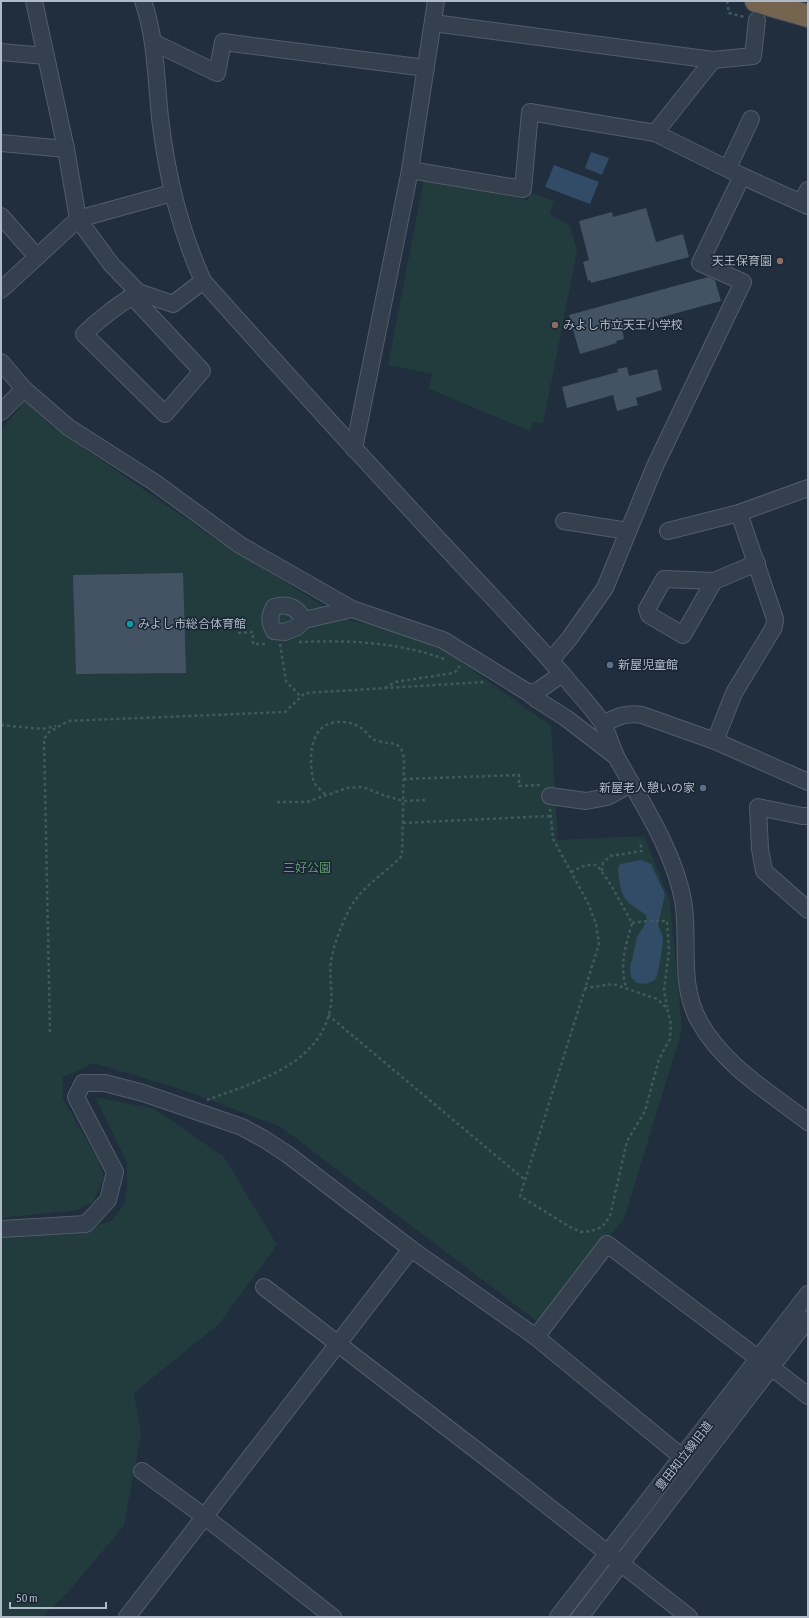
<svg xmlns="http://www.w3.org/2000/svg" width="809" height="1618" font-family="'Asap Condensed','Noto Sans JP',sans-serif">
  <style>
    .green { fill: #223c3e }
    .water { fill: #324b66 }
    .building { fill: #445364 }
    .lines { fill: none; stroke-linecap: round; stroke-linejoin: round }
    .minor-casing { stroke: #525d6b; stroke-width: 18 }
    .highway-casing { stroke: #3f4a58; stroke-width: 24 }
    .path { stroke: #40595b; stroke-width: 2.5; stroke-dasharray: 3 3; stroke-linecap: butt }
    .minor { stroke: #34404d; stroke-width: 16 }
    .highway { stroke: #746450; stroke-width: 22 }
    .education-dot { fill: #8d6e63; stroke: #192532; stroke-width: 1.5 }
    .culture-dot { fill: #0f9aa8; stroke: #192532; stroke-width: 1.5 }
    .service-dot { fill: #5c6f8a; stroke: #192532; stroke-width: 1.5 }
    .labels { text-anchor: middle; stroke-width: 3; stroke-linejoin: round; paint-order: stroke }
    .poi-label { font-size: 12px; fill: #afbac9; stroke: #192532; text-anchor: start }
    .park-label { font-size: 12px; fill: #649c6e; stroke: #192532 }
    .street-label { font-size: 12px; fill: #afbac9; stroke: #192532 }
  </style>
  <rect width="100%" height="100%" fill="#202e3d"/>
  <!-- green -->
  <g class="green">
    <path d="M424,179L528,200L530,192L554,201L550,214L570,226L577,251L543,424L533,421L530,431L429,389L432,374L388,365Z"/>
    <path d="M25,401L50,425L211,536L344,619L429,639L551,726L558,840L644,836L670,901L682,1030L624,1219L538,1322L281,1127L186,1091L94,1063L63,1077V1099L97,1158L104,1177L94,1201L78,1210L1,1218V430Z"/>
    <path d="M95,1097L155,1109L224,1157L277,1245L219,1324L134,1393L141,1434L124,1526L68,1592L42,1617H1V1235L89,1229L112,1220L124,1204L127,1185V1163Z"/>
  </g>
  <!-- water -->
  <g class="water">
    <path d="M591,152L609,158L602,175L585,168Z"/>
    <path d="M554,165L599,182L590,204L545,187Z"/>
    <path d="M641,860L651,864L665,894L658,925L663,937L662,949L658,972L655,980L646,984L637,983L631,977L630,968L637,937L647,921L646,915C641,911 635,908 630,904C620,896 619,880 618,868L620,864Z"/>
  </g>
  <!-- building -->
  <g class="building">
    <path d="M646,208L656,242L683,234L689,257L591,283L590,280L588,281L583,262L589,260L579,221L612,212L613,217Z"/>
    <path d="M708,277L715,280L721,301L622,328L624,339L616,341L617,343L580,354L569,315Z"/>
    <path d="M627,367L629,376L657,369L662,390L636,398L638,405L617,411L613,395L567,408L562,387L618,372L617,369Z"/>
    <path d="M183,573L186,673L76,674L73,575Z"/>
  </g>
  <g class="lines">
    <!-- minor casing -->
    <g class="minor-casing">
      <g id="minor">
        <path d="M34,1L66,149L78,219L111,264L138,292L173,304L203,281"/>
        <path d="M143,1C156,38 156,79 160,118C167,176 179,227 203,281C285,373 368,464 452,554C489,594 528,634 564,676C576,691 590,705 601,721C609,733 611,748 618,760C643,805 673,849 683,900C690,941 678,983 699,1021C723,1065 769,1092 808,1122"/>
        <path d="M433,23L713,60L753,56L757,20"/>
        <path d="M153,42L217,73L223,42L426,68"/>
        <path d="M1,52L45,56"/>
        <path d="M655,133L713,60"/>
        <path d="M1,143L66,149"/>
        <path d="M728,168L751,119"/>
        <path d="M410,170L523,189L530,112L655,133L742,176L808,206"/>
        <path d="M801,202L808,190"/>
        <path d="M1,216L37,257"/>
        <path d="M1,290L78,219L172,193"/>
        <path d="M132,296L202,371L165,414L84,334C101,317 119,305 138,292"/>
        <path d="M1,362L24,389L68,427L154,482L240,545L352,609L443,640L529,693L539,690L562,674"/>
        <path d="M1,412L24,389"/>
        <path d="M354,449L410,170L436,1"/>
        <path d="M564,521L628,531"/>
        <path d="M668,531L739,513L808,488"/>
        <path d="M714,581L683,635L649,615L647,609L664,579L714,581L757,563"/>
        <path d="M304,620C297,607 287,603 274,607C269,617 269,621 274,631L285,632L297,627L304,620L352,609"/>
        <path d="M551,660L569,639L605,588L655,466L743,282L700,263L742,176"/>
        <path d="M529,693L536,699L566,718L614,755"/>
        <path d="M603,724C617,717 626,712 642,715L715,741L808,782"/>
        <path d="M715,741L734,693L774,627L775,619L739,513"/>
        <path d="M550,796L586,801L607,797L631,784"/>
        <path d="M808,816H802L758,807L760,849L764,871L808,910"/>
        <path d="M1,1229L86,1224L108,1200L115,1172L76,1097L83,1083H105L143,1093L242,1127L264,1139L287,1154L411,1249L536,1337L682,1457"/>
        <path d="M264,1287L497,1466L689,1617"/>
        <path d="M536,1337L607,1244L759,1359"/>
        <path d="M771,1367L808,1396"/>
        <path d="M142,1471L205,1517L333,1617"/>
        <path d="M127,1617L411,1249"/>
        <path d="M558,1617L808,1294"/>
        <path d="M580,1617L808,1319"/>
      </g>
    </g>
    <!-- highway casing -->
    <g class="highway-casing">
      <path id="highway" d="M756,1L808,16"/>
    </g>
    <!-- path -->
    <g class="path">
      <path d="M727,1L729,13L744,17"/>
      <path d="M238,633L253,632V644H268"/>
      <path d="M299,642C347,640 399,642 444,659"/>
      <path d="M280,644L286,681L301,697"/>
      <path d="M385,688L395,682L453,673L459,669V666"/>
      <path d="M1,725L42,729L56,726"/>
      <path d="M404,779L519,775V786L541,785"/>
      <path d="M277,802H307L347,788L363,787L380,794L403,801L425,800"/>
      <path d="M550,809L553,839L588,903L596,924L599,944L520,1196L570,1227L581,1232L591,1231L602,1227L610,1216L627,1141L645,1111L659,1059L670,1039L671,1024L667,1008L657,999L613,984L585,988"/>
      <path d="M403,823L550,816"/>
      <path d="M602,871L603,863L610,856L642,851L640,842"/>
      <path d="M571,872L586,865H597L611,885L632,923C626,946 619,963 626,987"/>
      <path d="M632,923L647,921H667L669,951L664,990L667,1007"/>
      <path d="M328,1015L525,1180"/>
      <path d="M50,1032L44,739L49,732L68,721L285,712L305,693L484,682"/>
      <path d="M207,1100C255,1082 322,1065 331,1005C333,989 328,972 332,956C335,941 342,924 349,910C360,888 384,874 402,856L404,759C401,740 393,745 378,741C371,740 368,734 364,730C356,723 342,720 332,723C309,728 309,761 313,779C315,786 321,791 326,795"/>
    </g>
    <!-- minor -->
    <use href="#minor" class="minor"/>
    <!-- highway -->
    <use href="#highway" class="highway"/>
  </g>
  <!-- markers -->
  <g class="education-dot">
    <circle cx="780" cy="261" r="4"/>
    <circle cx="555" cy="325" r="4"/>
  </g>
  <circle class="culture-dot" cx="130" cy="624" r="4"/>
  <g class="service-dot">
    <circle cx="610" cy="665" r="4"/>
    <circle cx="703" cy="788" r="4"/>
  </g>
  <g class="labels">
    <!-- poi labels -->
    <g class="poi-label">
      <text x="772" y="265" text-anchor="end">天王保育園</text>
      <text x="563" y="329">みよし市立天王小学校</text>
      <text x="138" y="628">みよし市総合体育館</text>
      <text x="618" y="669">新屋児童館</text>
      <text x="695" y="792" text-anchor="end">新屋老人憩いの家</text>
    </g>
    <!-- park labels -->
    <g class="park-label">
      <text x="307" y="872">三好公園</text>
    </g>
    <!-- street labels -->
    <g class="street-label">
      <text transform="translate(684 1456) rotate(-52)" y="4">豊田知立線旧道</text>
    </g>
  </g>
  <!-- border -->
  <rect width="809" height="1618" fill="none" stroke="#afbac9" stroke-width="4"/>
  <!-- scale -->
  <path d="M10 1602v6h96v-6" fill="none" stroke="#afbac9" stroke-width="2"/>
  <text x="16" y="1602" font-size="12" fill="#afbac9" stroke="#192532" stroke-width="3" paint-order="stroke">50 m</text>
</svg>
